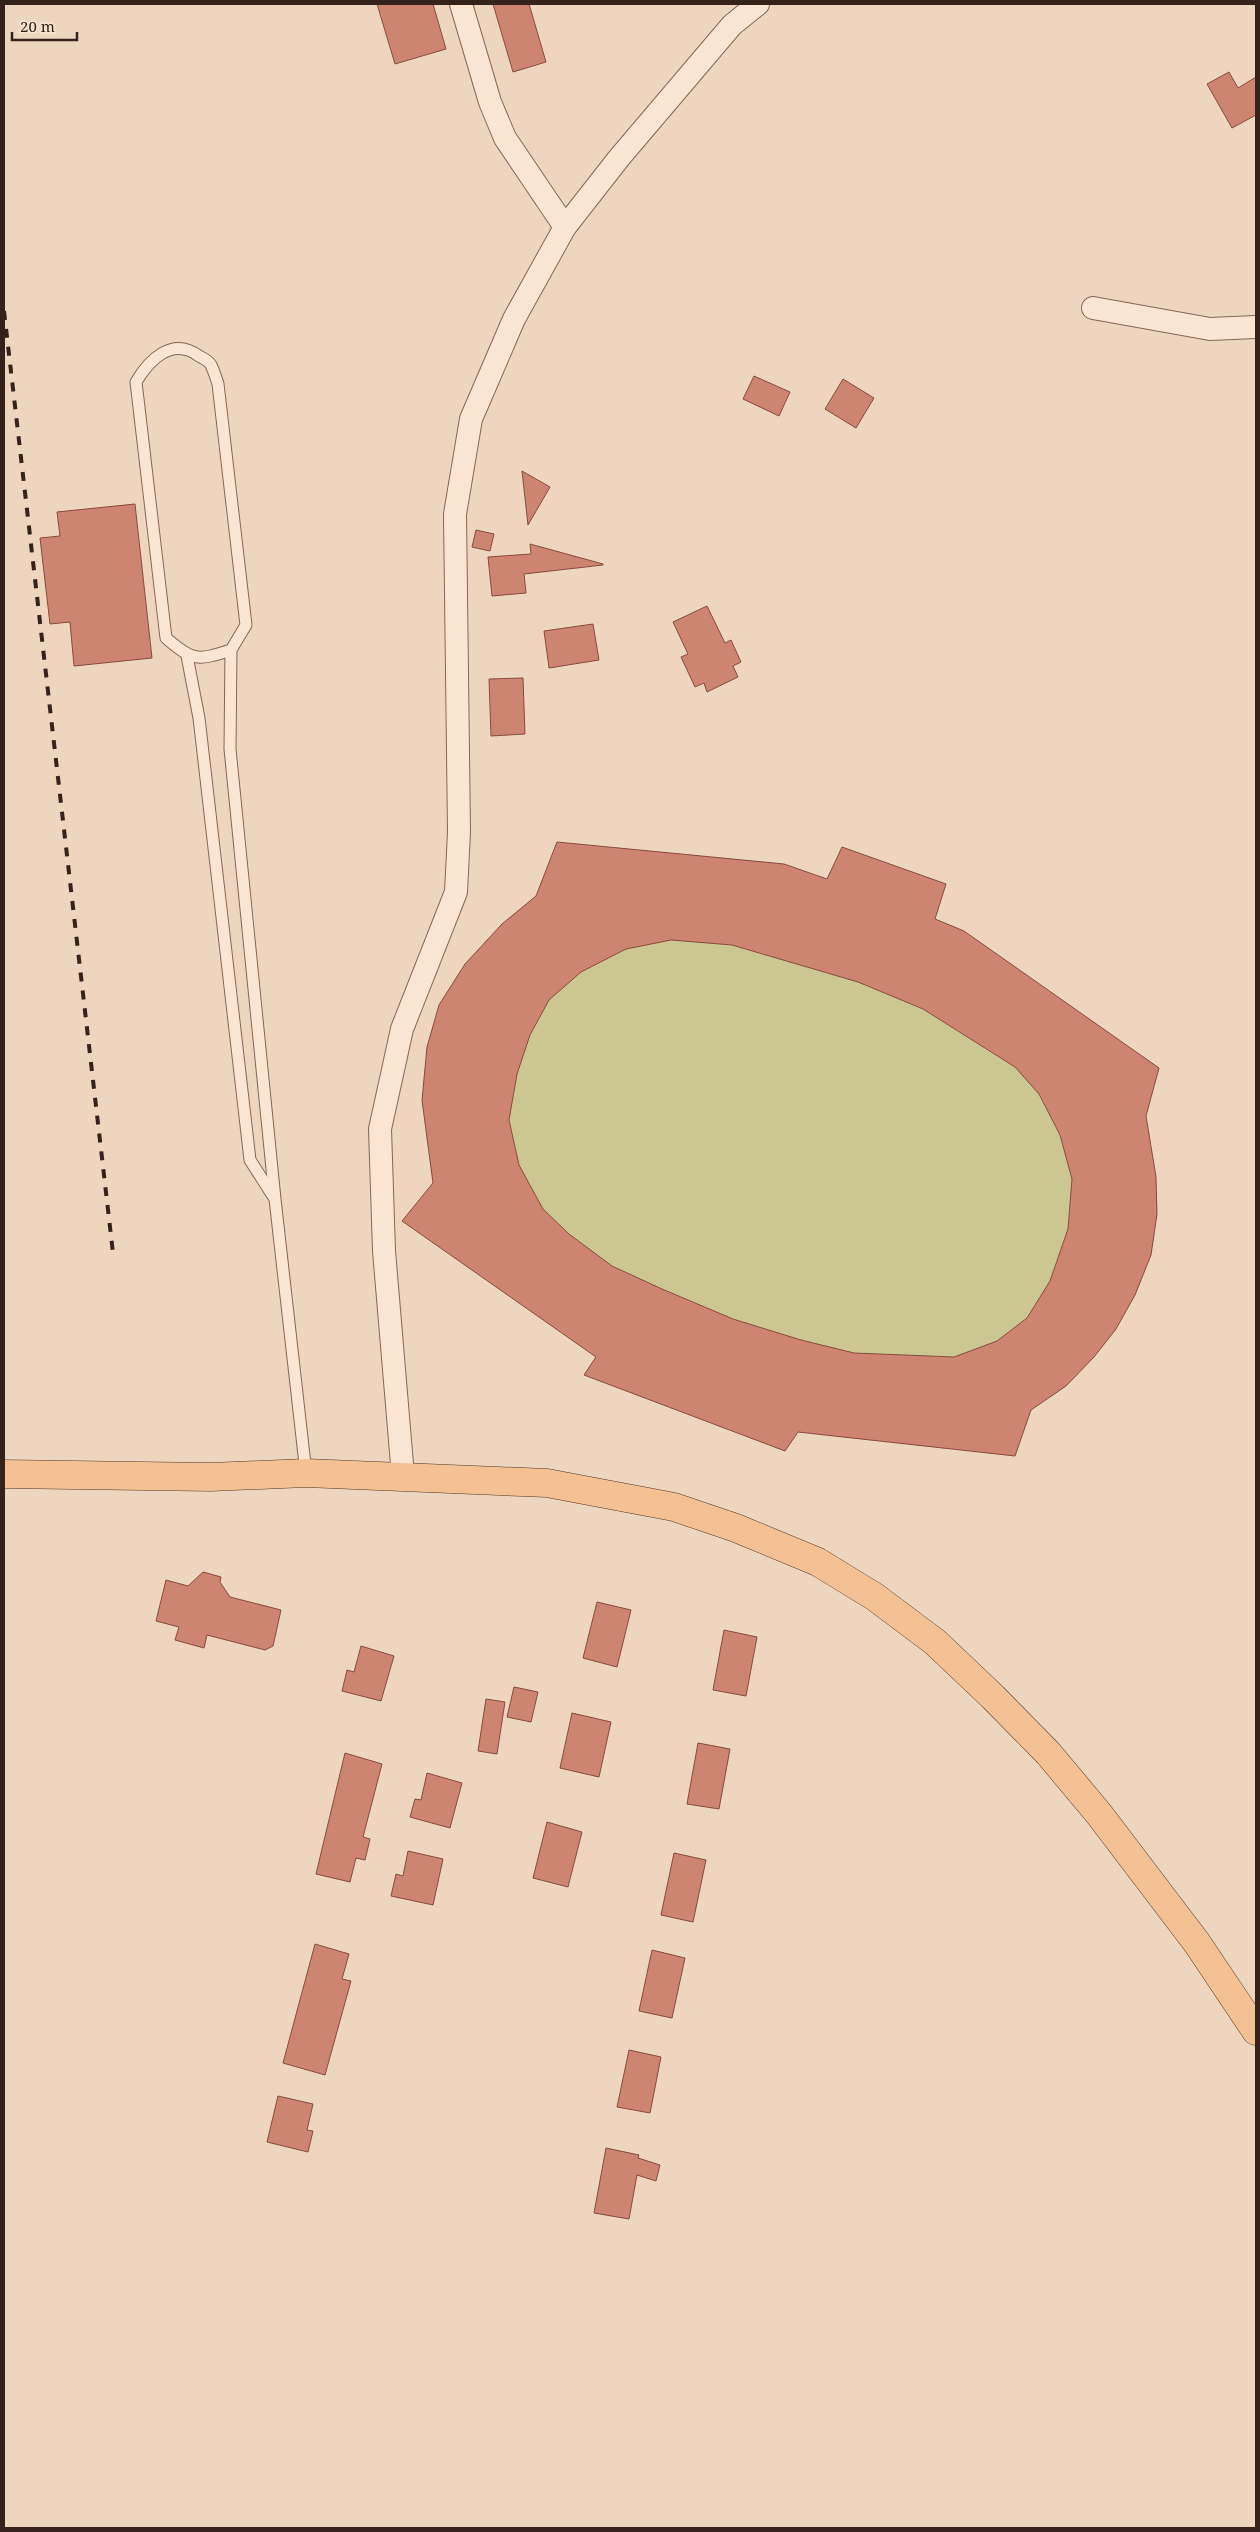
<svg xmlns="http://www.w3.org/2000/svg" width="1260" height="2532" font-family="'Noto Serif',serif">
  <style>
    .green { fill: #ccc792 }
    .building { fill: #cd8572; stroke: #864a3c; fill-rule: evenodd }
    .lines { fill: none; stroke-linecap: round; stroke-linejoin: round }
    .service-casing { stroke: #866656; stroke-width: 13 }
    .minor-casing { stroke: #866656; stroke-width: 24 }
    .primary-casing { stroke: #54362b; stroke-width: 29 }
    .service { stroke: #f9e5d1; stroke-width: 11 }
    .minor { stroke: #f9e5d1; stroke-width: 22 }
    .primary { stroke: #f3c193; stroke-width: 28 }
    .rail { stroke: #35231b; stroke-width: 4; stroke-dasharray: 9 9; stroke-linecap: butt }
  </style>
  <rect width="100%" height="100%" fill="#eed6be"/>
  <!-- green -->
  <path class="green" d="M671,940L732,945L858,982L923,1009L1015,1067L1039,1094L1060,1135L1072,1179L1068,1229L1050,1281L1027,1318L997,1341L954,1357L854,1353L801,1340L733,1319L662,1289L612,1266L569,1234L543,1209L519,1165L509,1120L517,1074L530,1035L549,1000L581,972L626,949Z"/>
  <!-- building -->
  <g class="building">
    <path d="M377,4H433L446,49L395,64Z"/>
    <path d="M493,4H529L546,62L513,72Z"/>
    <path d="M1229,72L1238,88L1256,77V115L1232,128L1207,84Z"/>
    <path d="M754,376L790,392L779,416L743,399Z"/>
    <path d="M843,379L874,398L856,428L825,409Z"/>
    <path d="M522,471L550,487L528,525Z"/>
    <path d="M135,504L152,658L74,666L70,622L50,624L40,538L60,536L57,512Z"/>
    <path d="M476,530L494,534L490,551L472,547Z"/>
    <path d="M530,544L603,564V565L524,574L526,593L492,596L488,557L531,554Z"/>
    <path d="M707,606L725,643L731,640L741,662L733,666L738,677L707,692L704,683L695,687L681,657L688,654L673,622Z"/>
    <path d="M593,624L599,660L549,668L544,631Z"/>
    <path d="M523,678L525,734L491,736L489,679Z"/>
    <path d="M557,842L784,864L827,879L842,847L946,884L935,919L964,931L1159,1068L1146,1116L1156,1177L1157,1214L1151,1255L1135,1295L1116,1329L1094,1357L1066,1386L1031,1410L1015,1456L798,1432L785,1451L584,1375L596,1357L402,1221L433,1183L422,1100L427,1047L439,1005L465,964L502,924L536,896ZM671,940L732,945L858,982L923,1009L1015,1067L1039,1094L1060,1135L1072,1179L1068,1229L1050,1281L1027,1318L997,1341L954,1357L854,1353L801,1340L733,1319L662,1289L612,1266L569,1234L543,1209L519,1165L509,1120L517,1074L530,1035L549,1000L581,972L626,949Z"/>
    <path d="M203,1572L221,1577L220,1582L230,1597L281,1610L273,1646L265,1650L207,1635L204,1648L175,1640L179,1627L156,1621L166,1580L188,1586Z"/>
    <path d="M597,1602L631,1610L617,1667L583,1658Z"/>
    <path d="M724,1630L757,1637L746,1696L713,1690Z"/>
    <path d="M361,1646L394,1656L381,1701L342,1691L347,1670L354,1672Z"/>
    <path d="M514,1687L538,1692L531,1722L507,1717Z"/>
    <path d="M486,1699L505,1702L497,1754L478,1751Z"/>
    <path d="M572,1713L611,1722L599,1777L560,1768Z"/>
    <path d="M698,1743L730,1749L719,1809L687,1804Z"/>
    <path d="M345,1753L382,1764L363,1837L370,1839L365,1860L356,1858L350,1882L316,1874Z"/>
    <path d="M427,1773L462,1783L450,1828L410,1817L415,1799L421,1800Z"/>
    <path d="M547,1822L582,1832L568,1887L533,1878Z"/>
    <path d="M408,1851L443,1859L433,1905L391,1896L396,1874L403,1876Z"/>
    <path d="M674,1853L706,1860L693,1922L661,1915Z"/>
    <path d="M315,1944L349,1954L342,1979L351,1981L325,2075L283,2063Z"/>
    <path d="M652,1950L685,1958L672,2018L639,2011Z"/>
    <path d="M629,2050L661,2057L650,2113L617,2107Z"/>
    <path d="M278,2096L313,2104L307,2130L313,2131L308,2152L267,2142Z"/>
    <path d="M606,2148L639,2155L638,2158L660,2165L656,2181L637,2175L629,2219L594,2213Z"/>
  </g>
  <g class="lines">
    <!-- service casing -->
    <g class="service-casing">
      <g id="service">
        <path d="M231,650C197,661 193,661 166,638L136,382C149,360 172,336 199,356C203,358 209,361 211,365C214,371 216,378 218,384L246,625L231,650L230,749L275,1199L306,1473"/>
        <path d="M187,656L199,718L250,1160L273,1196"/>
      </g>
    </g>
    <!-- minor casing -->
    <g class="minor-casing">
      <g id="minor">
        <path d="M461,4L490,102L505,138L565,227"/>
        <path d="M1093,308L1210,329L1256,327"/>
        <path d="M403,1476L384,1251L380,1129L402,1029L456,892L459,832L455,514L471,419L514,319L565,227L619,158L732,25L758,4"/>
      </g>
    </g>
    <!-- primary casing -->
    <g class="primary-casing">
      <path id="primary" d="M4,1474L211,1477L306,1473L547,1483L674,1507L736,1528L818,1562L875,1597L935,1642L993,1697L1048,1753L1099,1814L1197,1943L1256,2031"/>
    </g>
    <!-- service -->
    <use href="#service" class="service"/>
    <!-- minor -->
    <use href="#minor" class="minor"/>
    <!-- primary -->
    <use href="#primary" class="primary"/>
    <!-- rail -->
    <path class="rail" d="M4,311L113,1253"/>
  </g>
  <!-- border -->
  <rect width="1260" height="2532" fill="none" stroke="#35231b" stroke-width="10"/>
  <!-- scale -->
  <path d="M12 32v8h65v-8" fill="none" stroke="#35231b" stroke-width="2.5"/>
  <text x="20" y="32" font-size="15" fill="#35231b" stroke="#f6e1cd" stroke-width="4" paint-order="stroke">20 m</text>
</svg>
